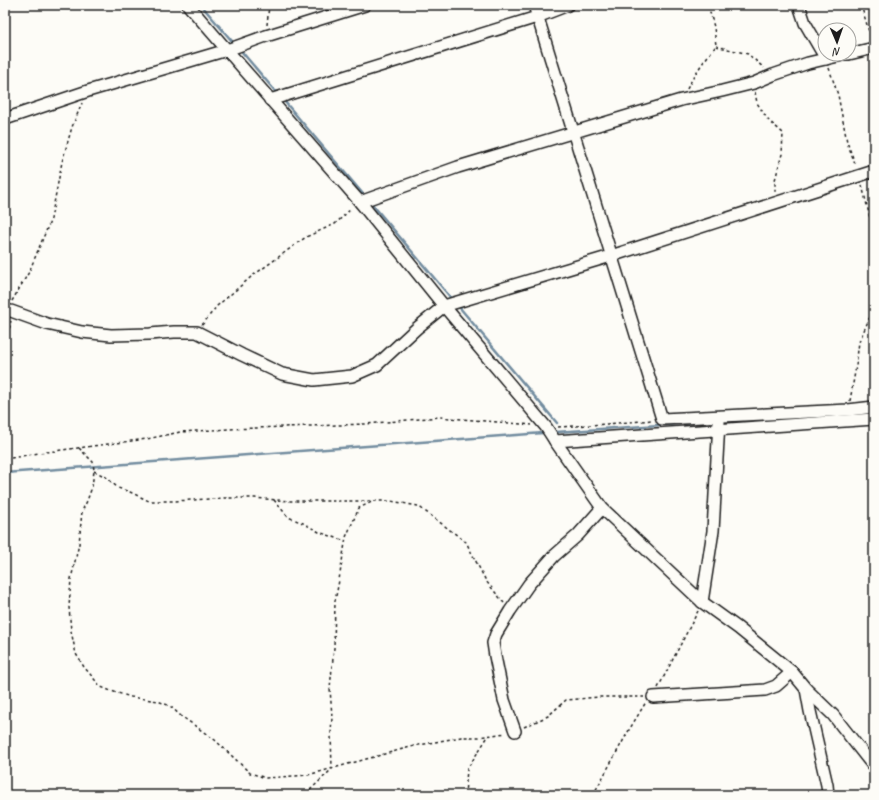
<svg xmlns="http://www.w3.org/2000/svg" width="879" height="800" font-family="Caveat,sans-serif">
  <style>
    .lines { fill: none; stroke-linecap: round; stroke-linejoin: round }
    .stream { stroke: #728c9f; stroke-width: 2.5 }
    .minor-casing { stroke: #1c1c1c; stroke-width: 14 }
    .path { stroke: #1c1c1c; stroke-width: 1.5; stroke-dasharray: 3 3; stroke-linecap: butt }
    .minor { stroke: #fdfcf7; stroke-width: 11 }
  </style>
  <rect width="100%" height="100%" fill="#fdfcf7"/>
  <filter id="ink" filterUnits="userSpaceOnUse"><feTurbulence type="fractalNoise" baseFrequency=".025" numOctaves="2"/><feDisplacementMap in="SourceGraphic" scale="8" xChannelSelector="R" yChannelSelector="G"/><feConvolveMatrix kernelMatrix="1 2 1 2 8 2 1 2 1" color-interpolation-filters="sRGB"/></filter>
  <g filter="url(#ink)">
    <g class="lines">
      <!-- stream -->
      <g class="stream">
        <path d="M201,5L232,41"/>
        <path d="M242,52L276,92"/>
        <path d="M285,102L363,194"/>
        <path d="M372,204L451,298"/>
        <path d="M460,308L557,423"/>
        <path d="M556,432L689,423"/>
        <path d="M5,473L543,433"/>
      </g>
      <!-- minor casing -->
      <g class="minor-casing">
        <g id="minor">
          <path d="M188,5L227,50L360,202L444,306L546,427L555,441L602,508L702,602L738,628L792,672L806,689L833,715L874,767"/>
          <path d="M534,5L662,419L848,410L874,407"/>
          <path d="M799,5L805,23L826,59"/>
          <path d="M849,54L874,48"/>
          <path d="M270,100L537,17L568,5"/>
          <path d="M5,119L88,91L227,50L266,36L365,5"/>
          <path d="M360,202L458,167L681,100L722,91L754,83L773,75L808,63L847,54"/>
          <path d="M11,311L47,324L82,332L111,335L150,334L174,332H197L242,355L282,374L314,380L352,376L377,365L417,328L444,306L611,256L874,171"/>
          <path d="M555,441L874,419"/>
          <path d="M702,602L713,531L719,422"/>
          <path d="M806,689L810,711L827,785L828,795"/>
          <path d="M653,697L719,693L765,690L776,686L792,672"/>
          <path d="M515,731L504,700L495,656L493,643L496,634L510,611L529,584L554,556L578,535L602,508"/>
        </g>
      </g>
      <!-- path -->
      <g class="path">
        <path d="M861,5L871,38"/>
        <path d="M267,25L269,5"/>
        <path d="M716,46L748,54L764,68"/>
        <path d="M829,68L838,95L847,142L856,166"/>
        <path d="M687,89C695,73 705,59 716,46L714,27L708,5"/>
        <path d="M755,92L757,103L768,120L783,133L782,154L775,180V194"/>
        <path d="M862,185L874,234"/>
        <path d="M12,301L29,272L51,219L62,162L72,127L82,103"/>
        <path d="M202,325L217,306L251,277L306,237L335,224L352,208"/>
        <path d="M5,346L11,321"/>
        <path d="M850,401L856,366L859,342L869,319L874,312"/>
        <path d="M558,427L607,424L652,420"/>
        <path d="M79,448L93,462L94,471L92,487L87,501L82,511L79,544L71,579L69,607L71,631L76,654L84,667L101,687L111,691L131,697L158,701L170,706L181,716L215,740L250,773L266,778L308,775L414,746L461,737H479L506,733"/>
        <path d="M5,459L39,453L147,439L180,432L229,429L366,424L439,417L532,425"/>
        <path d="M94,471L106,477L118,488L130,492L149,501H175L225,498H255L288,501H372"/>
        <path d="M274,500L288,517L303,523L319,532L345,541"/>
        <path d="M658,688L698,611"/>
        <path d="M524,727L548,716L566,700L600,697H644"/>
        <path d="M307,795V793L332,769L331,733L332,717L330,688L334,648L335,601L338,586L346,537L359,508L374,501H391L418,506L466,542L486,581L504,603"/>
        <path d="M465,795L467,769L489,735"/>
        <path d="M593,795L629,730L646,702"/>
      </g>
      <!-- minor -->
      <use href="#minor" class="minor"/>
    </g>
  </g>
  <!-- margin -->
  <rect width="879" height="800" fill="none" stroke="#fdfcf7" stroke-width="20"/>
  <rect x="10" y="10" width="859" height="780" fill="none" stroke="#1c1c1c" stroke-width="1.5" filter="url(#ink)"/>
  <!-- north arrow -->
  <g transform="translate(837 42) rotate(178)"><circle r="19" fill="#fdfcf7" stroke="#a3a29f"/>
  <path d="M0-3L7 15L0 10L-7 15Z" fill="#1c1c1c"/>
  <text y="-6" font-size="11" font-weight="bold" text-anchor="middle" fill="#1c1c1c">N</text>
  </g>
</svg>
